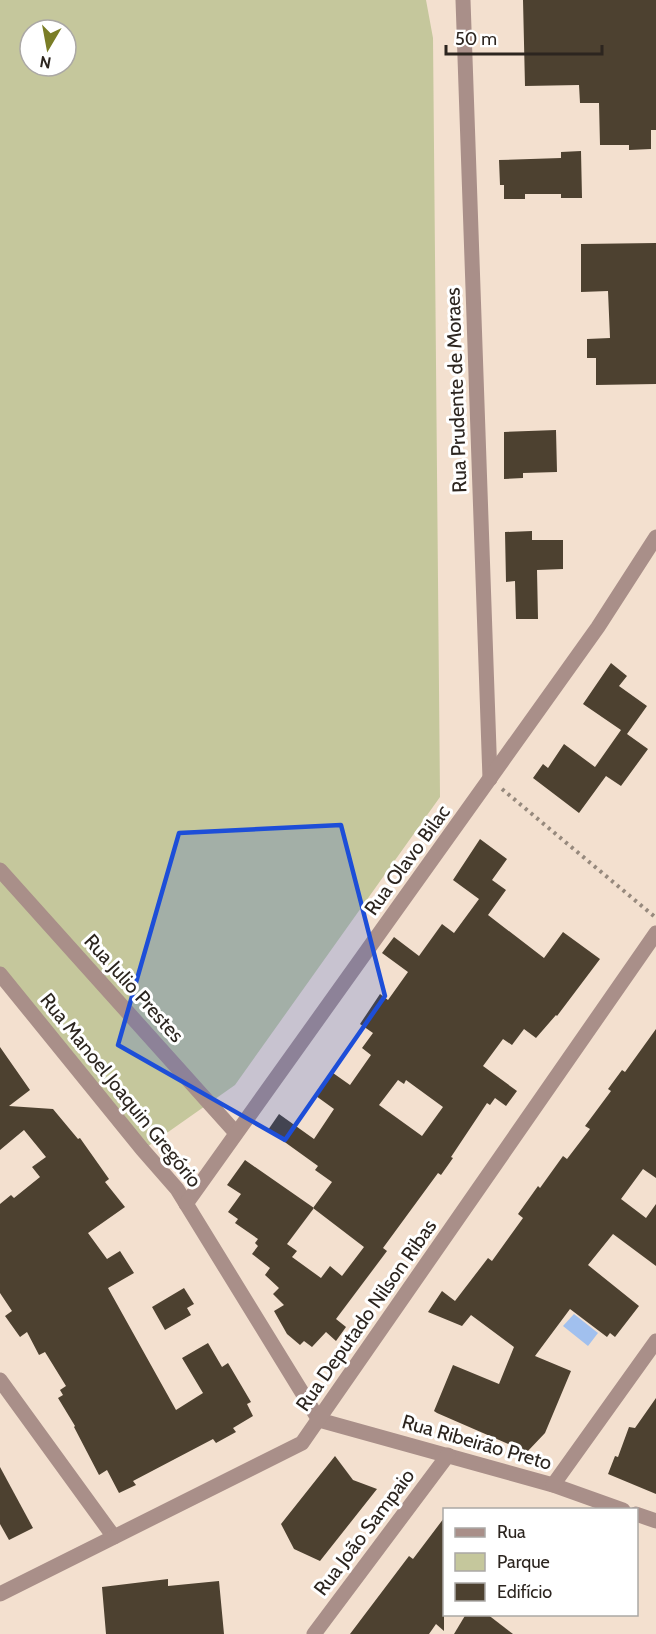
<svg xmlns="http://www.w3.org/2000/svg" width="656" height="1634" font-family="Cabin,sans-serif">
  <style>
    .green { fill: #c5c79c; fill-rule: evenodd }
    .water { fill: #a1c0ee }
    .building { fill: #4d4130; fill-rule: evenodd }
    .lines { fill: none; stroke-linecap: round; stroke-linejoin: round }
    .path { stroke: #96897d; stroke-width: 4; stroke-dasharray: 3 4.5; stroke-linecap: butt }
    .street { stroke: #a98f89; stroke-width: 15 }
    .marked { fill: #1d4ed8; fill-opacity: 0.2; stroke: #1d4ed8; stroke-width: 4.5; stroke-linejoin: round }
    .labels { text-anchor: middle; stroke-width: 6; stroke-linejoin: round; paint-order: stroke }
    .street-label { font-size: 20px; fill: #2c251f; stroke: #fff }
  </style>
  <rect width="100%" height="100%" fill="#f3e0cf"/>
  <!-- green -->
  <path class="green" d="M0,0H426L433,38L440,797L235,1085L144,1149L0,968ZM30,30H66V66H30Z"/>
  <!-- water -->
  <path class="water" d="M574,1314L598,1333L588,1346L563,1326Z"/>
  <!-- building -->
  <g class="building">
    <path d="M523,0H656V130H651V149L629,150V145H600L599,103H580L579,85L525,86Z"/>
    <path d="M581,151L582,198H561V194H525V199H504V185H500L499,160L561,158V152Z"/>
    <path d="M656,243V384L596,385V358H587V339L610,338L608,291L581,292V244Z"/>
    <path d="M556,430L557,472L523,473V478L504,479V432Z"/>
    <path d="M532,531V540H563V569L537,570L538,619H516L515,581L506,582L505,532Z"/>
    <path d="M611,663L627,676L619,686L647,706L627,734L648,749L621,786L606,776L579,813L533,778L543,764L548,768L564,744L595,767L621,730L583,704Z"/>
    <path d="M480,839L507,859L492,880L506,890L488,915L544,958L563,932L600,959L557,1016L556,1015L536,1038L524,1029L512,1045L503,1039L483,1066L517,1091L506,1106L495,1098L490,1105L487,1103L451,1157L453,1158L441,1175L438,1173L383,1248L387,1251L336,1319L346,1327L336,1341L326,1332L312,1347L304,1341L300,1345L287,1334L274,1311L284,1305L273,1294L279,1288L265,1275L270,1268L252,1254L258,1246L255,1243L258,1239L235,1223L238,1219L228,1212L241,1194L227,1185L245,1160L314,1208L287,1244L297,1251L292,1257L321,1278L330,1266L342,1276L364,1247L313,1208L332,1182L315,1170L318,1166L268,1130L279,1114L314,1139L334,1109L316,1096L333,1073L350,1085L371,1055L362,1048L373,1033L360,1024L380,994L388,1000L408,972L382,953L394,937L419,956L442,924L454,933L479,899L453,880ZM398,1080L404,1084L406,1080L443,1107L422,1136L379,1105Z"/>
    <path d="M656,1029V1178L643,1169L621,1199L646,1218L656,1204V1266L613,1234L588,1265L639,1306L615,1337L610,1333L607,1337L570,1309L535,1356L571,1371L545,1433L527,1452L437,1413L434,1411L453,1365L499,1384L514,1347L471,1315L462,1326L428,1312L442,1291L455,1301L488,1258L492,1261L523,1218L518,1214L538,1186L540,1188L563,1156L567,1159L590,1129L585,1126L611,1091L608,1089L622,1070L625,1072Z"/>
    <path d="M0,1047L30,1090L9,1106L53,1109L78,1139L80,1138L109,1179L105,1182L125,1207L88,1233L107,1259L120,1251L134,1273L108,1288L176,1410L203,1393L182,1358L208,1343L222,1367L228,1363L251,1402L247,1404L253,1416L233,1428L236,1432L216,1443L213,1439L133,1481L136,1485L119,1493L107,1470L99,1475L74,1427L75,1426L58,1398L63,1395L60,1390L66,1386L45,1352L39,1355L27,1332L20,1337L5,1316L12,1311L0,1293V1204L11,1195L14,1198L40,1177L32,1167L46,1157L24,1130L0,1150Z"/>
    <path d="M184,1288L194,1304L187,1308L191,1315L165,1330L152,1307Z"/>
    <path d="M656,1398V1494L608,1474L615,1456L618,1457L629,1427L635,1428Z"/>
    <path d="M335,1456L353,1480L377,1489L320,1561L294,1549L281,1524Z"/>
    <path d="M0,1467L33,1528L9,1540L0,1524Z"/>
    <path d="M444,1518V1631L436,1624L429,1634H350L409,1556L413,1559Z"/>
    <path d="M168,1579V1586L219,1581L224,1634H106L102,1587Z"/>
    <path d="M466,1614H487L513,1634H454Z"/>
  </g>
  <g class="lines">
    <!-- path -->
    <path class="path" d="M502,789L655,917"/>
    <!-- street -->
    <g class="street">
      <path d="M463,0L490,779"/>
      <path d="M0,870L236,1133"/>
      <path d="M0,974L142,1149L177,1189L319,1420"/>
      <path d="M186,1204L598,627L656,537"/>
      <path d="M0,1380L114,1537"/>
      <path d="M319,1420L553,1485L623,1510"/>
      <path d="M553,1485L656,1341"/>
      <path d="M636,1514L656,1521"/>
      <path d="M0,1594L302,1443L656,933"/>
      <path d="M314,1634L448,1455"/>
    </g>
  </g>
  <!-- marked area -->
  <path class="marked" d="M341,825L385,996L285,1140L118,1045L179,833Z"/>
  <g class="labels">
    <!-- street labels -->
    <g class="street-label">
      <text transform="translate(456 390) rotate(-92)" y="7">Rua Prudente de Moraes</text>
      <text transform="translate(407 860) rotate(-54)" y="7">Rua Olavo Bilac</text>
      <text transform="translate(134 988) rotate(48)" y="7">Rua Julio Prestes</text>
      <text transform="translate(121 1090) rotate(51)" y="7">Rua Manoel Joaquin Gregório</text>
      <text transform="translate(366 1315) rotate(-55)" y="7">Rua Deputado Nilson Ribas</text>
      <text transform="translate(477 1442) rotate(16)" y="7">Rua Ribeirão Preto</text>
      <text transform="translate(364 1532) rotate(-53)" y="7">Rua João Sampaio</text>
    </g>
  </g>
  <!-- legend -->
  <rect x="443" y="1508" width="195" height="108" fill="#ffffff" stroke="#aba8a5" stroke-width="1.5"/>
  <rect x="455" y="1528" width="30" height="9" fill="#a98f89" stroke="#aba8a5" stroke-width="1.5"/>
  <text x="497" y="1538" font-size="18" fill="#2c251f">Rua</text>
  <rect x="455" y="1553" width="30" height="18" fill="#c5c79c" stroke="#aba8a5" stroke-width="1.5"/>
  <text x="497" y="1568" font-size="18" fill="#2c251f">Parque</text>
  <rect x="455" y="1583" width="30" height="18" fill="#4d4130" stroke="#aba8a5" stroke-width="1.5"/>
  <text x="497" y="1598" font-size="18" fill="#2c251f">Edifício</text>
  <!-- north arrow -->
  <g transform="translate(48 48) rotate(190)"><circle r="28" fill="#ffffff" stroke="#aba8a5" stroke-width="1.5"/>
  <path d="M0-4.5L10 22L0 15L-10 22Z" fill="#7a7d26"/>
  <text y="-9" font-size="16" font-weight="bold" text-anchor="middle" fill="#2c251f">N</text>
  </g>
  <!-- scale -->
  <path d="M446 45v9h156v-9" fill="none" stroke="#2c251f" stroke-width="3"/>
  <text x="455" y="45" font-size="18" fill="#2c251f" stroke="#ffffff" stroke-width="4.5" paint-order="stroke">50 m</text>
</svg>
